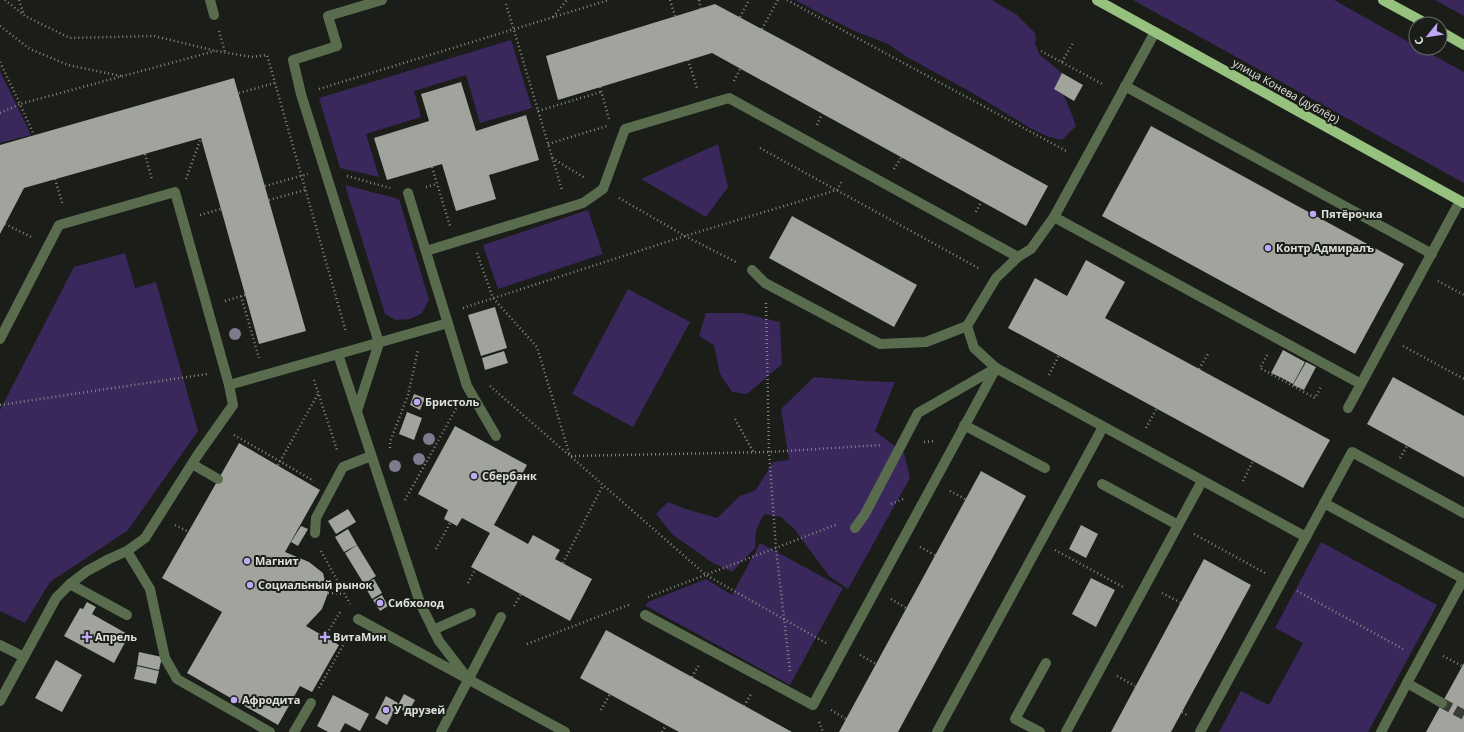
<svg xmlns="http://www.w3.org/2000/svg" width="1464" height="732" font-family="'Open Sans',sans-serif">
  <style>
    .green { fill: #3a275c }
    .building { fill: #a0a49d }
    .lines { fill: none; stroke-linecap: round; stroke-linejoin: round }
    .minor-tunnel { stroke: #373a36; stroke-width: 10; stroke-dasharray: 10 5; stroke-linecap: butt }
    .path { stroke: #858783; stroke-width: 2.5; stroke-dasharray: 1 3; stroke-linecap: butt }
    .minor { stroke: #596d4e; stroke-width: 10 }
    .major { stroke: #97c17f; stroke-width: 10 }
    .tree { fill: #807a8f }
    .poi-dot { fill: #bfa8f4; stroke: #1a1d18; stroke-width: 1.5 }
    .labels { text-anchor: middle; stroke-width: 4; stroke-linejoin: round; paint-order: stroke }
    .street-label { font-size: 11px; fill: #dee0dd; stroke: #1a1d18 }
    .poi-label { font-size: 11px; font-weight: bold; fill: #dee0dd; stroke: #1a1d18; text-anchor: start }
  </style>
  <rect width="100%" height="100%" fill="#1a1d18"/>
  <!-- green -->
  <g class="green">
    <path d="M795,0H992L1017,15L1035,33L1036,37L1035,44L1040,55L1062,73L1054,89L1063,94L1071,112L1076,126L1062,140L1049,137L1030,128L971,92L907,57L888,44L852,30Z"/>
    <path d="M1133,0H1334L1416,46V48H1420L1464,72V183Z"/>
    <path d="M1435,0H1464V16Z"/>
    <path d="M511,40L532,108L480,123L466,75L414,91L421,117L366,134L379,177L340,168L319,98Z"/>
    <path d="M0,71L31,135L0,143Z"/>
    <path d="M718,144L728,187L706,217L641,179Z"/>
    <path d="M345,185L399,199L429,300L422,313L410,319L396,320L385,314Z"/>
    <path d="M588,210L603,254L498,289L483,245Z"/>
    <path d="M125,253L135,288L156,282L198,431L128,530L50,582L25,623L0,611V410L74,267Z"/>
    <path d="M628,289L690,322L633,427L572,394Z"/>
    <path d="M706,313H742L780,322L782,364L747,394L732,392L720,374L714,345L699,336Z"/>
    <path d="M814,377L863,381L895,382L875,431L904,453L910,478L848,589L829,576L795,530L781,517L764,514L756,530L755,548L732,572L713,563L673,535L656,514L668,502L683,508L717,518L740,496L756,490L773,462L789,460L781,409Z"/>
    <path d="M1321,542L1437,605L1368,732H1219L1241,691L1269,705L1303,643L1275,628Z"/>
    <path d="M760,543L843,588L790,685L646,606L648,602L706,579L732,595Z"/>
  </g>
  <!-- building -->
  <g class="building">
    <path d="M715,4L803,51L1048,186L1026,226L712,53L558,100L546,56Z"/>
    <path d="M1062,73L1083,85L1074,101L1054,89Z"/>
    <path d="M234,78L306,331L259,344L201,138L24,188L0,234V145Z"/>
    <path d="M461,82L476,131L526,115L539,160L489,175L496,199L456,211L442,164L387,180L374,138L429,121L421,94Z"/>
    <path d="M1151,126L1404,264L1355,354L1102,216Z"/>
    <path d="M792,216L917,285L894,327L769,258Z"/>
    <path d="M1086,260L1125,282L1105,318L1330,440L1303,488L1008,328L1035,278L1067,296Z"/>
    <path d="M495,307L507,348L481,356L468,315Z"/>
    <path d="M1283,350L1305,362L1293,384L1282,378L1285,372L1282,378L1271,373Z"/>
    <path d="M504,351L508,363L485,370L482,358Z"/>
    <path d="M1306,362L1316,367L1304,390L1293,385Z"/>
    <path d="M1393,377L1464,416V477L1367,424Z"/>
    <path d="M414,394L425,398L420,410L410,405Z"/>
    <path d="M407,412L422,418L414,440L399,434Z"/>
    <path d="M455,426L527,465L494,525L528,544L533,535L560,550L555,559L592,579L570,621L471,567L490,533L462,518L457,526L444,519L448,510L418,494Z"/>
    <path d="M239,443L320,490L285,552L309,562L323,573L328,593L322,609L306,626L339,645L312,692L300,686L278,725L187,673L222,612L162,578Z"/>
    <path d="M981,471L1026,496L898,732H839Z"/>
    <path d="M348,509L356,522L336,534L328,521Z"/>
    <path d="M1081,525L1098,534L1086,558L1069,549Z"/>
    <path d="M301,526L308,529L298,546L291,542Z"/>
    <path d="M348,529L357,545L344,552L335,537Z"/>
    <path d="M357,545L376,576L364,584L345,553Z"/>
    <path d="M1204,559L1251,585L1171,732H1111Z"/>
    <path d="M1091,578L1115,590L1096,627L1072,614Z"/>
    <path d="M374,579L382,593L372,599L364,585Z"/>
    <path d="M382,595L388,606L380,611L373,600Z"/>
    <path d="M87,602L96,607L92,614L129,635L114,663L64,636L80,608L83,609Z"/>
    <path d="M606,630L692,677L792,732H679L666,725L580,678Z"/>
    <path d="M139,652L162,657L159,670L137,665Z"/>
    <path d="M56,660L82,675L62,712L35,698Z"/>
    <path d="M1464,663V732H1426Z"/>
    <path d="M137,666L159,671L156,684L134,679Z"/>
    <path d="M404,694L415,700L408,713L397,707Z"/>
    <path d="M333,695L369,714L360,731L345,723L340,732H328L317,726Z"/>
    <path d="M386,696L398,703L387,725L375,718Z"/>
  </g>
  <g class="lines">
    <!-- minor-tunnel -->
    <path class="minor-tunnel" d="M1442,703L1464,715"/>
    <!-- path -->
    <g class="path">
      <path d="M5,0L25,16L70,38L154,36L216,51L252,57L267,55L346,332"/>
      <path d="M19,0L24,15"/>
      <path d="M670,0L675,16"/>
      <path d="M699,0L701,9"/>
      <path d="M787,0L1068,152"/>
      <path d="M506,4L562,190"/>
      <path d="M553,17L567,0"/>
      <path d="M740,17L749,0"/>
      <path d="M0,26L30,49L68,65L121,76"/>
      <path d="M762,29L778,0"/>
      <path d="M219,31L225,52"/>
      <path d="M1041,51L1104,85"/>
      <path d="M688,60L697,88"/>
      <path d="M0,62L20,104L215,51"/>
      <path d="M1062,62L1073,43"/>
      <path d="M734,81L740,69"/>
      <path d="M600,87L609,119"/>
      <path d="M319,89L609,0"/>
      <path d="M239,93L275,83"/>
      <path d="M538,111L601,92"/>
      <path d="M0,113L20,104L34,135"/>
      <path d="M817,125L822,114"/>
      <path d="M548,144L607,126"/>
      <path d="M760,148L980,269"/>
      <path d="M145,154L152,180"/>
      <path d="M552,158L585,178"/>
      <path d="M432,167L450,226"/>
      <path d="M894,169L901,158"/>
      <path d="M347,176L390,188"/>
      <path d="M55,179L63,206"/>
      <path d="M186,179L201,138"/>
      <path d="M265,186L308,174"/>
      <path d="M426,187L437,184"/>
      <path d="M619,198L685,236L736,262"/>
      <path d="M269,200L305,190"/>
      <path d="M976,212L981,202"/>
      <path d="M200,215L221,209"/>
      <path d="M5,224L31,237"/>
      <path d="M477,253L493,298L537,347L570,456"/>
      <path d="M1438,281L1464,295"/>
      <path d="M241,296L259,358"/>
      <path d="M225,301L245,295"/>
      <path d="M766,303L769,452L776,548L790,671"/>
      <path d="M463,308L685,236L837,190L842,181"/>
      <path d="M1403,346L1464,379"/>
      <path d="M1267,355L1260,368L1315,398L1322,385"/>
      <path d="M1199,369L1208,354"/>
      <path d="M1049,375L1059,355"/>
      <path d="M314,380L337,450"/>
      <path d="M490,386L706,575L826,643"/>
      <path d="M0,405L207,374"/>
      <path d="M735,419L754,453"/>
      <path d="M1146,428L1157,408"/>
      <path d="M234,435L314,481"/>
      <path d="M924,442L935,441"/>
      <path d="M390,448V442L408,395L418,350"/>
      <path d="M571,456L769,452L881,445"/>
      <path d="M1400,458L1407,446"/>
      <path d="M278,465L318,394"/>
      <path d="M1243,481L1253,461"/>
      <path d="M950,491L965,499"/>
      <path d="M405,500L457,407"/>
      <path d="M891,504L903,499"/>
      <path d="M175,525L189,532"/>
      <path d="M1194,534L1265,573"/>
      <path d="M920,547L935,555"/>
      <path d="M436,549L450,523"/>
      <path d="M1055,550L1123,587"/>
      <path d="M321,551L350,604"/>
      <path d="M563,563L603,485"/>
      <path d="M468,583L475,570"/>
      <path d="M1297,591L1405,650"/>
      <path d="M328,593L343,594"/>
      <path d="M1162,593L1181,603"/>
      <path d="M648,597L838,524"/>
      <path d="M891,599L906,608"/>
      <path d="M514,606L521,594"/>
      <path d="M325,637L340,612"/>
      <path d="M527,644L631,604"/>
      <path d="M860,655L876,664"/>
      <path d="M1443,656L1462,666"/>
      <path d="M1117,676L1135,686"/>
      <path d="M692,677L699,665"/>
      <path d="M319,688L349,635"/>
      <path d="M744,706L752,692"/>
      <path d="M601,710L610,694"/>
      <path d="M831,710L846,719"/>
      <path d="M1182,712L1189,716"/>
      <path d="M819,722L823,732"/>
      <path d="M662,732L666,725"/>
    </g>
    <!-- minor -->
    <g class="minor">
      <path d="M210,0L214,15"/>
      <path d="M1125,86L1432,254"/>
      <path d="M408,193L467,386L496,436"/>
      <path d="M1054,217L1361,384L1460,201"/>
      <path d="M426,251L583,203L603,189L625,129L729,98L1018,257L1031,249L1054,217L1155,32"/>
      <path d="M1018,257L996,278L967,326L974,348L996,368L1306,537"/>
      <path d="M752,270L765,283L880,344L926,342L967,326"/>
      <path d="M0,339L59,225L175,192L229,385L233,405L197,456L145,538L127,551L109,559L87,571L70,584L56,598L0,701"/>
      <path d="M338,354L420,603L439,641L469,680"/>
      <path d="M229,385L448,323"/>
      <path d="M1348,408L1361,384"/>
      <path d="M357,411L379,343L301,94L293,60L337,46L328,16L382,0"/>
      <path d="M964,425L1045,468"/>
      <path d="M192,464L218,479"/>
      <path d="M1102,484L1178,525"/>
      <path d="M1324,503L1464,579"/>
      <path d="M855,528L865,514L918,413L996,368"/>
      <path d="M315,533L316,518L343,467L371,456"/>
      <path d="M127,551L150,589L165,658L177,679L270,732"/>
      <path d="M70,584L127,615"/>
      <path d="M645,615L813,705L996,368"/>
      <path d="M358,619L565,732"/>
      <path d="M433,630L471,613"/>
      <path d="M0,645L24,657"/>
      <path d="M1407,683L1464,578"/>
      <path d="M294,732L311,703"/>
      <path d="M441,732L501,617"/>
      <path d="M937,732L1103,427"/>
      <path d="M1040,732L1015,719L1046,663"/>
      <path d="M1066,732L1202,481"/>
      <path d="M1200,732L1352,452L1464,513"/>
      <path d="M1381,732L1407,683L1442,703"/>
    </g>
    <!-- major -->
    <g class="major">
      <path d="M1097,0L1464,203"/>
      <path d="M1383,0L1427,24"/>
      <path d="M1440,31L1464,45"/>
    </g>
  </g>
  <!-- trees -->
  <g class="tree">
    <circle cx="235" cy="334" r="6"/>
    <circle cx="429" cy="439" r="6"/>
    <circle cx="419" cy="459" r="6"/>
    <circle cx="395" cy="466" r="6"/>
  </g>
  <!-- markers -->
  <g class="poi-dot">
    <circle cx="1313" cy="214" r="4"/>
    <circle cx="1268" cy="248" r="4"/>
    <circle cx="417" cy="402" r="4"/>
    <circle cx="474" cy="476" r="4"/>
    <circle cx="247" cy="561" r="4"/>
    <circle cx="250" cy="585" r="4"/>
    <circle cx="380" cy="603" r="4"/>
    <path d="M85 631h4v4h4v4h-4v4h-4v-4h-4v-4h4z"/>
    <path d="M323 631h4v4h4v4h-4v4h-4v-4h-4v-4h4z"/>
    <circle cx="234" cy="700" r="4"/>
    <circle cx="386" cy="710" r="4"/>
  </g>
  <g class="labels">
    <!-- street labels -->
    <g class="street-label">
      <text transform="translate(1286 91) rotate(29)" y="4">улица Конева (дублёр)</text>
    </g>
    <!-- poi labels -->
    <g class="poi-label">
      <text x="1321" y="218">Пятёрочка</text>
      <text x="1276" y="252">Контр Адмиралъ</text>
      <text x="425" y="406">Бристоль</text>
      <text x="482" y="480">Сбербанк</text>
      <text x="255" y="565">Магнит</text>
      <text x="258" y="589">Социальный рынок</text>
      <text x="388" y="607">Сибхолод</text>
      <text x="95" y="641">Апрель</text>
      <text x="333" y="641">ВитаМин</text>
      <text x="242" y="704">Афродита</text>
      <text x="394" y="714">У друзей</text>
    </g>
  </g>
  <!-- north arrow -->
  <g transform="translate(1428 36) rotate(240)"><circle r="19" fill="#1a1d18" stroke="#686b67"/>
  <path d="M0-3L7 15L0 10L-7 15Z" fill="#bfa8f4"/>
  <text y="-6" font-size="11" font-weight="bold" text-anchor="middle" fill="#dee0dd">С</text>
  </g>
</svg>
